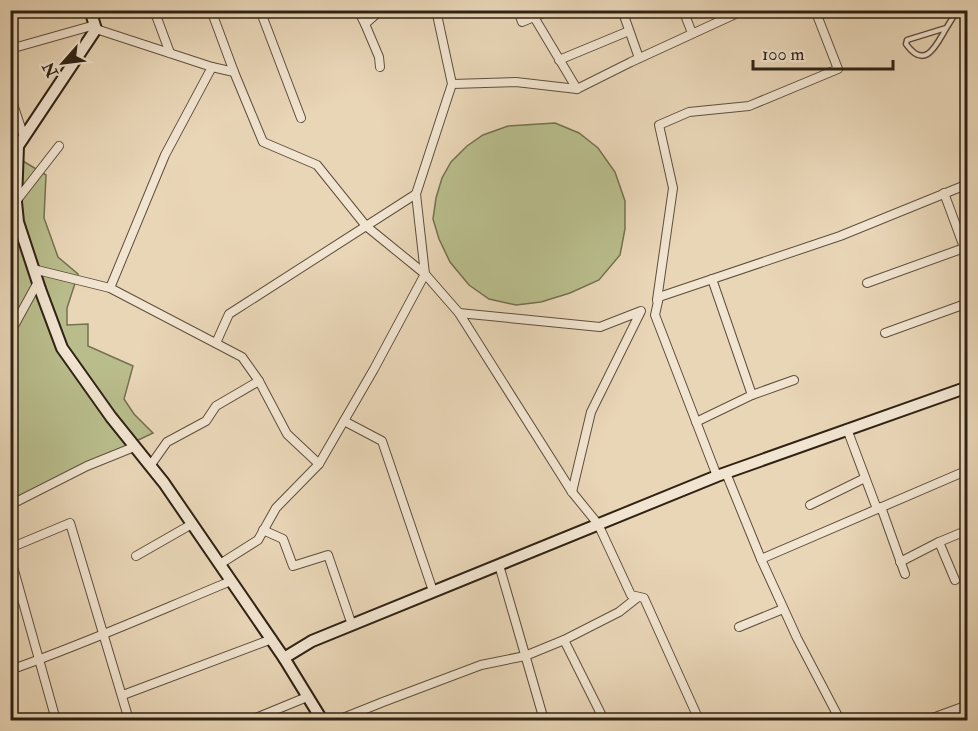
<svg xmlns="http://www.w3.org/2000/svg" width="978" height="731" font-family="'IM FELL Double Pica',serif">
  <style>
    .green { fill: #b9bd8c; stroke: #747050; stroke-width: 1.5 }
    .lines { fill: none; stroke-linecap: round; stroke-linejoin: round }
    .lane-casing { stroke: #5e4f3d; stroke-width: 7 }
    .street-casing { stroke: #5e4f3d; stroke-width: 10 }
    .secondary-casing { stroke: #2f2214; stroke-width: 14 }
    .lane { stroke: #f1e4d0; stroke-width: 4 }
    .street { stroke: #f1e4d0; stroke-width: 8 }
    .secondary { stroke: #f1e4d0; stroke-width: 10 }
  </style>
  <rect width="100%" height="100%" fill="#e9d6b7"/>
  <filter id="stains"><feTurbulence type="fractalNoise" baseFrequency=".00333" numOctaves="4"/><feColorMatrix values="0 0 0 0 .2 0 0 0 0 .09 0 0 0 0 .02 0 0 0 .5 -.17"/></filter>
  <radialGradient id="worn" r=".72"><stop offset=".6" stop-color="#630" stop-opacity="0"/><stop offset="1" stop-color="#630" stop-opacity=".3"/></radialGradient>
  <!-- green -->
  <g class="green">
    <path d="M555,123L579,133L598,148L615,172L625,201V229L620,255L599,280L570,293L541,302L516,305L489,299L469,285L450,262L439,239L433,219L436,198L442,178L451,162L467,146L483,135L508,126Z"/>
    <path d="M18,158L46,175L44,218L58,257L78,274L67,308V325L88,324V346L133,366L124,399L134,414L153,433L11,501L10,160Z"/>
  </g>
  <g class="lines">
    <!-- lane casing -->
    <g class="lane-casing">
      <path id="lane" d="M946,28L907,40L906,44C926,72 937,43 947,27C950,22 954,16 957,10"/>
    </g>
    <!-- street casing -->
    <g class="street-casing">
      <g id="street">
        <path d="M154,10L170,53"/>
        <path d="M211,10L234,72L263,142L317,165L366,226L425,274L459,313L572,492L598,524L631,595L644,598L699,720"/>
        <path d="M260,10L301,118"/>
        <path d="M358,10L365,24L381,10"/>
        <path d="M518,10L522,22L534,17L577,89L631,62L744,10"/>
        <path d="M524,10L534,17L551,10"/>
        <path d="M622,10L639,58"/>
        <path d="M683,10L692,33"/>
        <path d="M365,24L379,57L380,67"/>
        <path d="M96,29L212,67L165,155L110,288"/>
        <path d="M10,49L95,25"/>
        <path d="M559,60L629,31"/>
        <path d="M212,67L234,72"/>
        <path d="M452,84L516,82L577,89"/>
        <path d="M10,95L24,137"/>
        <path d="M944,193L968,258"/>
        <path d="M10,209L59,146"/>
        <path d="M33,269L110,288L242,357L259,381L287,434L319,464"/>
        <path d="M712,279L752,395L794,380"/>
        <path d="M867,283L964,248"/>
        <path d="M657,300L673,188L659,125L689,112L749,106L838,69L815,10"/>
        <path d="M459,313L600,327L641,311L591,412L572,492"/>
        <path d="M10,333L38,282"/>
        <path d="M885,333L968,303"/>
        <path d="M216,343L229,314L416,194L452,84L436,10"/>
        <path d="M344,421L382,441L433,591"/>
        <path d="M696,422L752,395"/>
        <path d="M847,429L877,509"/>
        <path d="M150,466L167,442L206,421L216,406L259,381"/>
        <path d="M726,473L761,559L797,638L840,720"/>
        <path d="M717,476L655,315L659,297L840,236L968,184"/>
        <path d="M10,505L87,466L134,447"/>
        <path d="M810,505L865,478"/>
        <path d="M881,507L905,574"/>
        <path d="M263,530L283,539L293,566L328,555L352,625"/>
        <path d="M10,548L70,523L129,720"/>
        <path d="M10,556L56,720"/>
        <path d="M136,556L192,524"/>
        <path d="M761,559L968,470"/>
        <path d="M900,562L939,542"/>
        <path d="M220,564L258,540L276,508L319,464L374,369L425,274L416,194"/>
        <path d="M499,565L544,720"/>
        <path d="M955,580L939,542L968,530"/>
        <path d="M739,627L783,609"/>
        <path d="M564,640L619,612L638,597"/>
        <path d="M10,670C85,644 158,611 231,581"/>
        <path d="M123,695L272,639"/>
        <path d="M251,720L307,697"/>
        <path d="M338,720L383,702L481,665L525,656L564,640L604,720"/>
        <path d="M927,720L968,705"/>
      </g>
    </g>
    <!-- secondary casing -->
    <g class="secondary-casing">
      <g id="secondary">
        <path d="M90,10L96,29L18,146L16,202L18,222L40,289L62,348L111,417L164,483L284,658L322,720"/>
        <path d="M284,658L312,641L717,476L968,387"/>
      </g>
    </g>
    <!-- lane -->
    <use href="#lane" class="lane"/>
    <!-- street -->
    <use href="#street" class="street"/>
    <!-- secondary -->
    <use href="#secondary" class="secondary"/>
  </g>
  <!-- margin -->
  <rect width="978" height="731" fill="none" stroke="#e9d6b7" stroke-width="36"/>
  <rect x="12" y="12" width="954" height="707" fill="none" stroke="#2f2214" stroke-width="3"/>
  <rect x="18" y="18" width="942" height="695" fill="none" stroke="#2f2214" stroke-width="1.5"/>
  <!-- north arrow -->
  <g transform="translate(63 63) rotate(242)" stroke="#f1e4d0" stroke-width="4.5" paint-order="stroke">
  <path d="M0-4.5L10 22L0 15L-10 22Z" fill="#2f2214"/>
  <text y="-9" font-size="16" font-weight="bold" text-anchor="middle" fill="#2f2214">N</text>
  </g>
  <!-- scale -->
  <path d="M753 60v9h140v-9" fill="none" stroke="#2f2214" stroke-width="3"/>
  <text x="762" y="60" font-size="18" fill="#2f2214" stroke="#f1e4d0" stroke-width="4.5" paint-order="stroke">100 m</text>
  <rect width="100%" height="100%" filter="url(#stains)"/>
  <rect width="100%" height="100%" fill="url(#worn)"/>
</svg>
